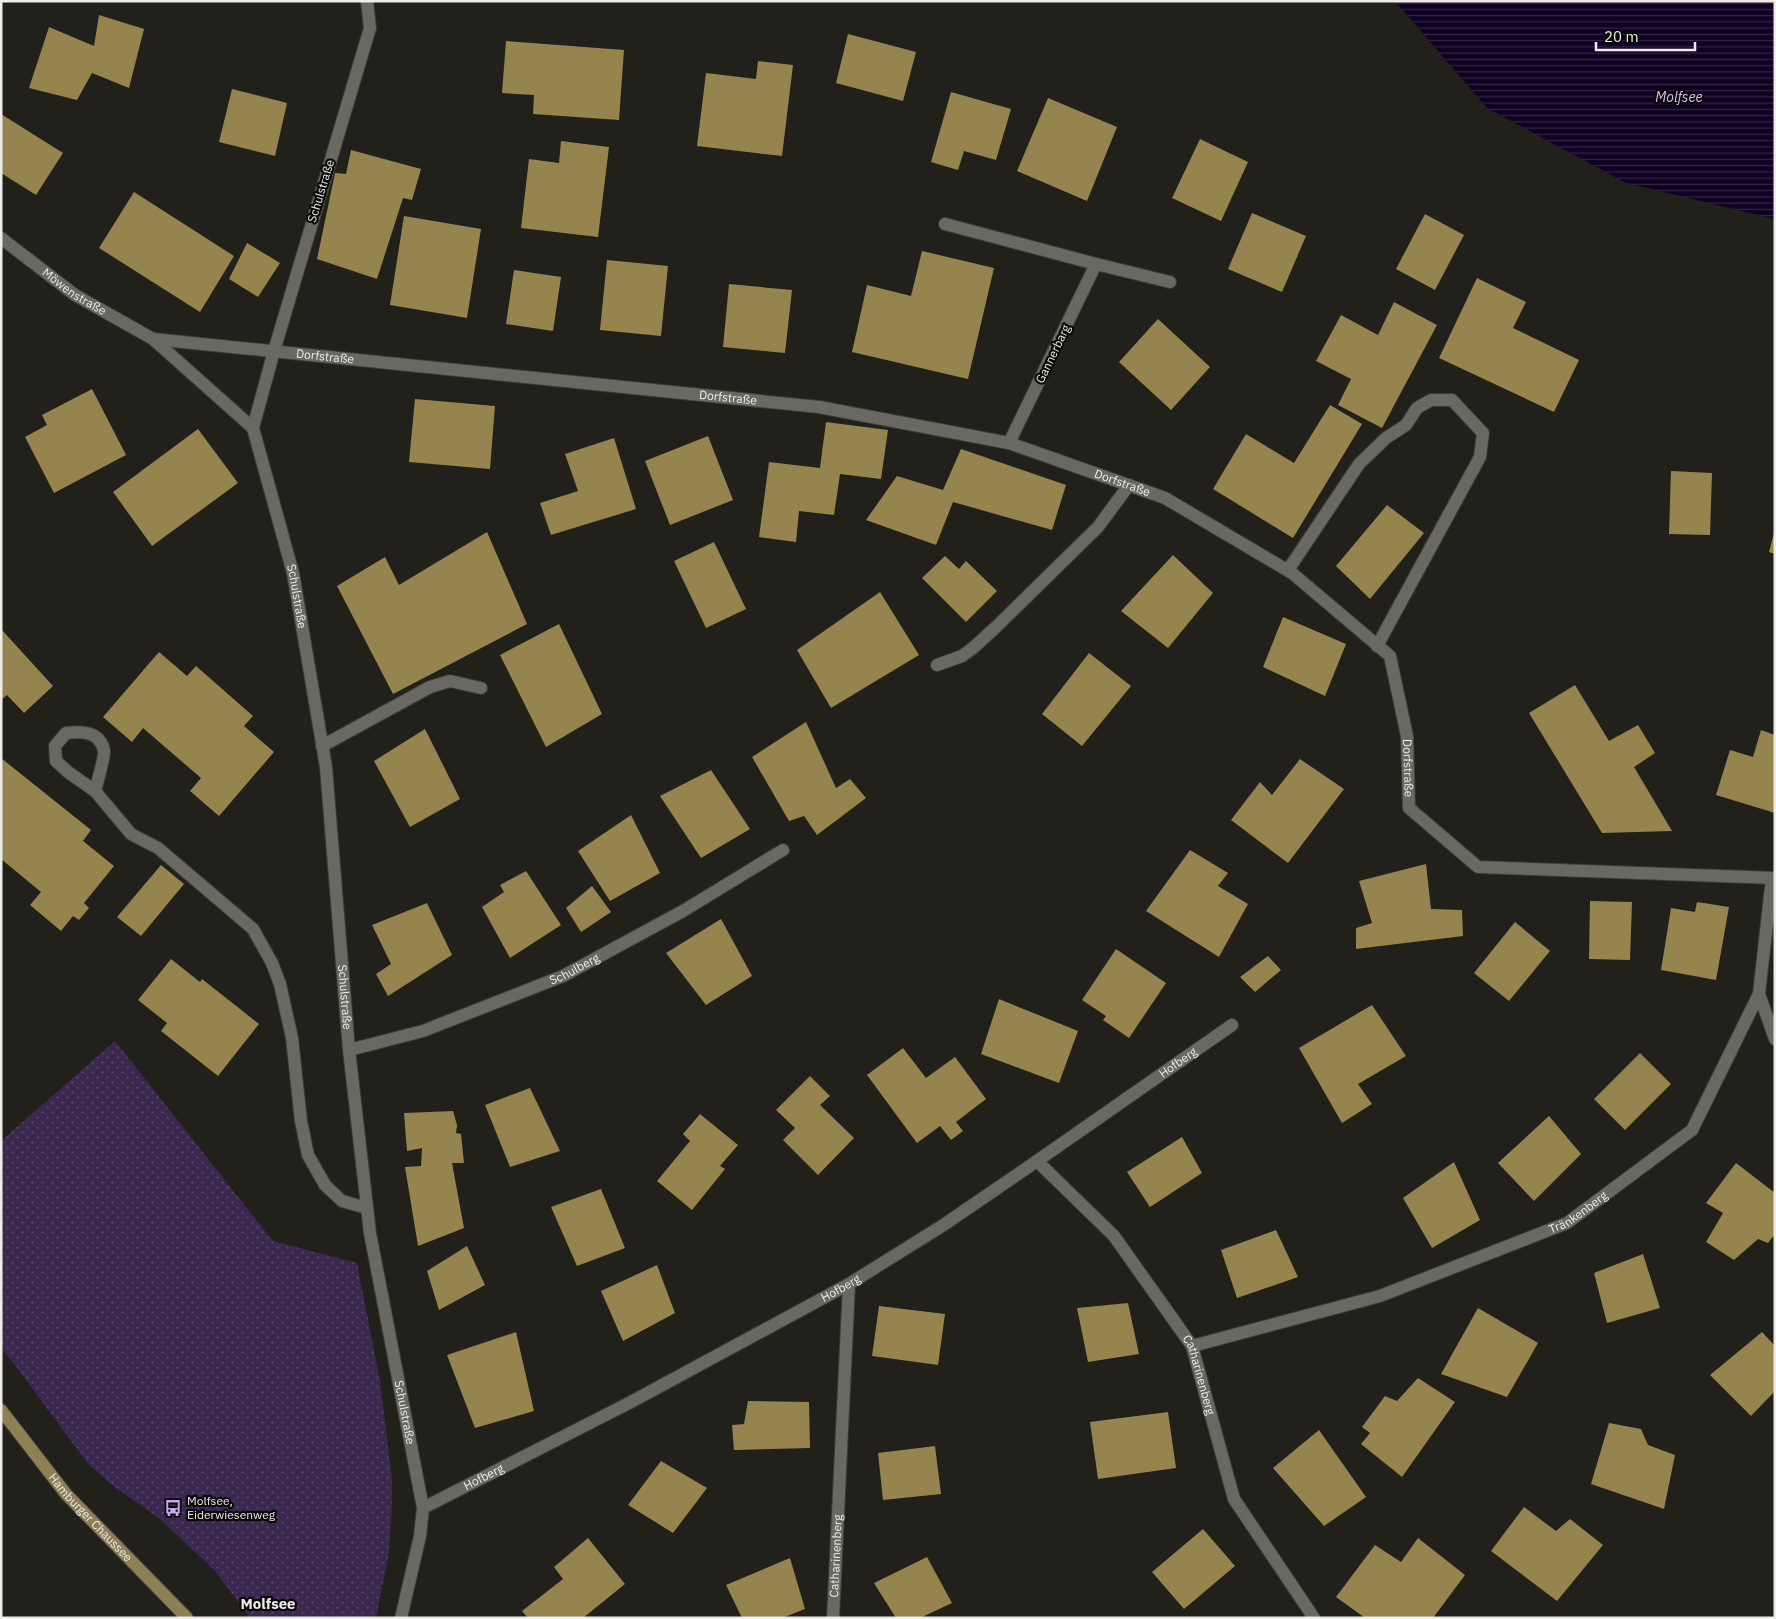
<svg xmlns="http://www.w3.org/2000/svg" width="1776" height="1619" font-family="'IBM Plex Sans',sans-serif">
  <style>
    .park { fill: url(#park-dots) }
    .water { fill: url(#water-rules) }
    .building { fill: #95844e }
    .lines { fill: none; stroke-linecap: round; stroke-linejoin: round }
    .service-casing { stroke: #3d3c38; stroke-width: 14 }
    .minor-casing { stroke: #3d3c38; stroke-width: 14 }
    .secondary-casing { stroke: #3d3c38; stroke-width: 14 }
    .service { stroke: #696861; stroke-width: 12 }
    .minor { stroke: #696861; stroke-width: 12 }
    .secondary { stroke: #8c8054; stroke-width: 12 }
    .labels { text-anchor: middle; stroke-width: 4.5; stroke-linejoin: round; paint-order: stroke }
    .street-label { font-size: 12px; fill: #eeedea; stroke: #0a0a08 }
    .poi-label { font-size: 12px; fill: #eeedea; stroke: #0a0a08; text-anchor: start }
    .water-label { font-size: 14px; font-style: italic; fill: #d8bffa; stroke: #0a0a08 }
    .quarter-label { font-size: 15px; font-weight: bold; fill: #eeedea; stroke: #0a0a08 }
  </style>
  <defs>
    <pattern id="park-dots" width="8" height="8" patternUnits="userSpaceOnUse" patternTransform="scale(1.25)"><rect width="8" height="8" fill="#3a284f"/><path d="M2 2h.1M6 6h.1" fill="none" stroke="#574868" stroke-width="1.8" stroke-linecap="round"/></pattern>
    <pattern id="water-rules" width="6" height="5" patternUnits="userSpaceOnUse" patternTransform="scale(1.25)"><rect width="6" height="5" fill="#100022"/><path d="M0 2.5h6" fill="none" stroke="#332642"/></pattern>
  </defs>
  <rect width="100%" height="100%" fill="#22201b"/>
  <!-- park -->
  <path class="park" d="M115,1041L273,1241L357,1263L380,1381L392,1480V1504L389,1553L376,1618H250L215,1571L160,1519L116,1488L88,1464L12,1361L1,1349V1141Z"/>
  <!-- water -->
  <path class="water" d="M1395,1H1775V219L1626,183L1487,108Z"/>
  <!-- building -->
  <g class="building">
    <path d="M99,15L144,29L129,88L92,73L77,100L29,88L49,27L94,46Z"/>
    <path d="M848,34L916,52L903,101L836,83Z"/>
    <path d="M506,41L624,50L619,120L533,114L534,95L502,93Z"/>
    <path d="M758,61L793,65L782,156L697,146L706,73L756,79Z"/>
    <path d="M232,89L287,103L275,156L219,142Z"/>
    <path d="M951,92L1011,109L996,160L964,151L958,170L931,162Z"/>
    <path d="M1048,98L1117,127L1087,201L1017,171Z"/>
    <path d="M1,114L63,153L36,195L1,173Z"/>
    <path d="M1200,139L1248,162L1221,221L1172,198Z"/>
    <path d="M561,141L609,147L598,237L521,228L529,159L559,163Z"/>
    <path d="M351,150L421,169L412,200L403,198L377,279L317,259L335,173L346,174Z"/>
    <path d="M134,192L234,256L200,312L99,248Z"/>
    <path d="M1252,213L1306,236L1282,292L1228,269Z"/>
    <path d="M1425,214L1464,235L1435,290L1396,269Z"/>
    <path d="M404,216L481,229L467,318L390,305Z"/>
    <path d="M247,243L280,263L258,297L229,279Z"/>
    <path d="M922,251L994,268L968,379L852,352L867,285L911,296Z"/>
    <path d="M607,260L668,266L661,336L600,330Z"/>
    <path d="M514,270L561,277L553,331L506,324Z"/>
    <path d="M1477,278L1526,302L1513,328L1579,360L1554,412L1439,358Z"/>
    <path d="M729,284L792,290L785,353L723,347Z"/>
    <path d="M1394,302L1437,325L1382,428L1338,405L1351,379L1316,361L1341,315L1378,335Z"/>
    <path d="M1158,319L1210,367L1171,410L1119,362Z"/>
    <path d="M92,389L126,455L54,493L25,437L47,425L42,415Z"/>
    <path d="M415,399L495,406L490,469L409,462Z"/>
    <path d="M1330,405L1362,424L1293,538L1213,489L1246,434L1294,463Z"/>
    <path d="M826,422L888,430L881,479L840,474L834,515L799,511L796,542L759,537L769,462L820,468Z"/>
    <path d="M198,429L238,483L152,546L113,492Z"/>
    <path d="M708,436L733,500L670,525L645,461Z"/>
    <path d="M614,438L636,509L551,535L540,503L578,491L565,454Z"/>
    <path d="M961,449L1066,485L1052,530L953,502L936,545L866,520L897,476L943,490Z"/>
    <path d="M1671,471L1712,473L1710,535L1669,534Z"/>
    <path d="M1387,505L1424,533L1370,599L1336,566Z"/>
    <path d="M487,532L527,624L393,694L337,586L385,557L399,585Z"/>
    <path d="M1774,533H1775V554L1769,552Z"/>
    <path d="M714,542L746,609L706,628L674,561Z"/>
    <path d="M1173,555L1213,593L1168,648L1121,611Z"/>
    <path d="M945,556L959,569L966,561L997,591L966,622L922,578Z"/>
    <path d="M880,592L919,655L831,708L797,650Z"/>
    <path d="M1283,617L1346,644L1325,696L1263,667Z"/>
    <path d="M559,624L602,714L546,747L500,655Z"/>
    <path d="M1,629L53,686L24,713L7,695L1,700Z"/>
    <path d="M159,652L187,676L196,666L253,716L244,726L274,752L219,816L190,791L201,778L143,728L132,742L103,717Z"/>
    <path d="M1089,653L1131,686L1082,746L1042,714Z"/>
    <path d="M1575,685L1609,741L1638,725L1655,753L1634,767L1672,831L1602,833L1529,713Z"/>
    <path d="M806,722L836,788L850,779L866,798L817,835L804,816L789,821L752,757Z"/>
    <path d="M425,729L460,799L410,827L374,761Z"/>
    <path d="M1761,730L1775,735V813L1716,795L1730,750L1753,757Z"/>
    <path d="M1,758L91,830L83,841L114,866L84,903L89,908L79,920L73,916L61,931L30,905L41,892L1,859Z"/>
    <path d="M1300,759L1344,789L1288,863L1231,820L1260,782L1272,795Z"/>
    <path d="M711,770L750,829L701,858L660,796Z"/>
    <path d="M631,815L660,873L610,901L578,851Z"/>
    <path d="M1190,850L1228,873L1218,886L1248,904L1219,957L1146,911Z"/>
    <path d="M1426,864L1431,909L1462,910L1463,936L1356,949V928L1372,923L1359,881Z"/>
    <path d="M161,865L184,884L141,936L117,917Z"/>
    <path d="M526,871L561,925L510,958L482,907L504,892L500,885Z"/>
    <path d="M592,886L611,912L581,932L566,908Z"/>
    <path d="M1590,901L1632,902L1630,960L1589,959Z"/>
    <path d="M1697,902L1729,907L1716,980L1661,970L1671,908L1695,912Z"/>
    <path d="M427,903L452,955L388,996L376,974L391,964L372,925Z"/>
    <path d="M721,919L752,976L706,1005L666,953Z"/>
    <path d="M1515,922L1550,951L1509,1001L1474,973Z"/>
    <path d="M1116,949L1166,983L1129,1038L1103,1020L1106,1016L1082,1000Z"/>
    <path d="M1268,956L1281,970L1255,992L1240,977Z"/>
    <path d="M171,959L200,982L202,979L259,1024L218,1076L161,1031L167,1023L138,1000Z"/>
    <path d="M999,999L1078,1031L1059,1083L981,1054Z"/>
    <path d="M1372,1005L1406,1056L1358,1084L1372,1104L1342,1123L1299,1048Z"/>
    <path d="M903,1048L926,1078L955,1057L986,1099L956,1122L963,1131L951,1140L940,1126L917,1143L867,1075Z"/>
    <path d="M1640,1053L1671,1084L1625,1130L1594,1099Z"/>
    <path d="M810,1076L830,1096L820,1105L854,1138L818,1175L783,1140L795,1128L776,1110Z"/>
    <path d="M530,1088L560,1151L510,1167L485,1105Z"/>
    <path d="M453,1111L457,1125L456,1133L461,1134L464,1163H452L464,1228L418,1246L405,1167L421,1166L422,1148L407,1151L404,1113Z"/>
    <path d="M700,1114L738,1145L720,1166L725,1169L692,1210L657,1181L690,1141L683,1134Z"/>
    <path d="M1549,1116L1581,1154L1534,1201L1498,1163Z"/>
    <path d="M1182,1137L1202,1173L1150,1207L1127,1172Z"/>
    <path d="M1454,1162L1480,1220L1432,1248L1403,1198Z"/>
    <path d="M1736,1163L1775,1193V1234L1768,1243L1758,1239L1734,1260L1706,1242L1723,1213L1706,1203Z"/>
    <path d="M601,1189L625,1248L577,1266L551,1207Z"/>
    <path d="M1276,1230L1298,1277L1237,1298L1221,1250Z"/>
    <path d="M467,1246L485,1285L439,1310L427,1271Z"/>
    <path d="M1643,1254L1660,1308L1607,1323L1594,1273Z"/>
    <path d="M657,1265L675,1313L623,1341L601,1291Z"/>
    <path d="M1128,1303L1139,1354L1088,1362L1077,1308Z"/>
    <path d="M879,1306L945,1314L938,1365L872,1356Z"/>
    <path d="M1478,1308L1538,1343L1507,1397L1441,1374Z"/>
    <path d="M516,1332L534,1411L475,1428L447,1355Z"/>
    <path d="M1762,1332L1775,1346V1391L1751,1416L1710,1375Z"/>
    <path d="M1418,1378L1455,1402L1402,1477L1361,1444L1370,1433L1362,1427L1385,1396L1397,1401Z"/>
    <path d="M748,1401L809,1402L810,1448L734,1450L732,1425L744,1424Z"/>
    <path d="M1168,1412L1176,1468L1098,1479L1090,1422Z"/>
    <path d="M1609,1423L1641,1429L1648,1445L1675,1455L1664,1509L1591,1484Z"/>
    <path d="M1319,1430L1366,1497L1324,1526L1273,1468Z"/>
    <path d="M935,1446L941,1494L883,1500L878,1453Z"/>
    <path d="M661,1461L707,1488L673,1533L628,1505Z"/>
    <path d="M1524,1507L1556,1531L1570,1519L1603,1545L1557,1601L1491,1551Z"/>
    <path d="M1203,1529L1235,1566L1184,1609L1152,1572Z"/>
    <path d="M588,1538L625,1584L583,1618H528L522,1611L563,1579L554,1567Z"/>
    <path d="M1418,1538L1465,1575L1433,1618H1365L1336,1597L1375,1545L1401,1562Z"/>
    <path d="M927,1557L952,1603L920,1618H896L874,1583Z"/>
    <path d="M790,1558L805,1609L782,1618H742L726,1585Z"/>
  </g>
  <g class="lines">
    <!-- service casing -->
    <g class="service-casing">
      <g id="service">
        <path d="M1288,570L1359,464L1386,438L1406,425L1417,408L1431,400H1452L1483,433L1480,457L1377,646"/>
        <path d="M937,665L962,656L973,648L996,627L1098,527L1129,485"/>
        <path d="M322,746L430,687L450,681L481,688"/>
        <path d="M95,791L68,772L56,761L55,746L66,733C82,731 100,731 104,751C105,756 97,783 95,791L131,834L158,848L253,929L272,963L280,984L292,1038L301,1121L308,1155L325,1185L342,1201L367,1208"/>
        <path d="M1759,994L1775,1039"/>
      </g>
    </g>
    <!-- minor casing -->
    <g class="minor-casing">
      <g id="minor">
        <path id="s1" d="M367,1L370,28L274,351L253,428L293,573L326,767L349,1050L370,1233L423,1508L420,1536L401,1618"/>
        <path d="M945,224L1096,264L1009,443"/>
        <path id="s2" d="M1,238L75,295L153,339L819,407L1009,443L1165,498L1292,573L1390,656L1407,736L1409,808L1478,867L1775,878"/>
        <path d="M1096,264L1170,282"/>
        <path d="M153,339L253,428"/>
        <path id="s3" d="M349,1050L423,1031L563,976L683,911L783,850"/>
        <path id="s4" d="M1037,1161L1114,1236L1192,1346L1234,1499L1314,1618"/>
        <path id="s5" d="M1192,1346L1380,1296L1567,1223L1692,1130L1759,994L1772,878"/>
        <path id="s6" d="M423,1508L631,1402L849,1284L945,1224L1037,1161L1232,1025"/>
        <path id="s7" d="M833,1618L849,1284"/>
      </g>
    </g>
    <!-- secondary casing -->
    <g class="secondary-casing">
      <g id="secondary">
        <path id="s8" d="M1,1410L66,1494L187,1618"/>
      </g>
    </g>
    <!-- service -->
    <use href="#service" class="service"/>
    <!-- minor -->
    <use href="#minor" class="minor"/>
    <!-- secondary -->
    <use href="#secondary" class="secondary"/>
  </g>
  <!-- icons -->
  <defs>
    <g id="bus-bare" transform="scale(1.35)"><path d="M-5-6H5V4H4V6H2V4H-2V6H-4V4H-5ZM-3.5-4V0h7V-4ZM-3.5 1.2v1.5H-2V1.2ZM2 1.2v1.5H3.5V1.2Z" fill="#c6a6f0" stroke="#0a0a08" stroke-width="2.5" paint-order="stroke"/></g>
  </defs>
  <g fill-rule="evenodd">
    <use href="#bus-bare" x="173" y="1508"/>
  </g>
  <g class="labels">
    <!-- street labels -->
    <g class="street-label">
      <text transform="translate(321 191) rotate(-73)" y="4">Schulstraße</text>
      <text dy="4" stroke="none"><textPath href="#s2" startOffset="91">Möwenstraße</textPath></text>
      <text transform="translate(1053 354) rotate(-64)" y="4">Gannerbarg</text>
      <text dy="4" stroke="none"><textPath href="#s2" startOffset="356">Dorfstraße</textPath></text>
      <text dy="4" stroke="none"><textPath href="#s2" startOffset="761">Dorfstraße</textPath></text>
      <text dy="4" stroke="none"><textPath href="#s2" startOffset="1166">Dorfstraße</textPath></text>
      <text dy="4" stroke="none"><textPath href="#s1" startOffset="618">Schulstraße</textPath></text>
      <text dy="4" stroke="none"><textPath href="#s2" startOffset="1601">Dorfstraße</textPath></text>
      <text dy="4" stroke="none"><textPath href="#s3" startOffset="240">Schulberg</textPath></text>
      <text dy="4" stroke="none"><textPath href="#s1" startOffset="1022">Schulstraße</textPath></text>
      <text dy="4" stroke="none"><textPath href="#s6" startOffset="878">Hofberg</textPath></text>
      <text dy="4" stroke="none"><textPath href="#s5" startOffset="410">Tränkenberg</textPath></text>
      <text dy="4" stroke="none"><textPath href="#s6" startOffset="472">Hofberg</textPath></text>
      <text dy="4" stroke="none"><textPath href="#s4" startOffset="272">Catharinenberg</textPath></text>
      <text dy="4" stroke="none"><textPath href="#s1" startOffset="1442">Schulstraße</textPath></text>
      <text dy="4" stroke="none"><textPath href="#s6" startOffset="68">Hofberg</textPath></text>
      <text dy="4" stroke="none"><textPath href="#s8" startOffset="140">Hamburger Chaussee</textPath></text>
      <text dy="4" stroke="none"><textPath href="#s7" startOffset="62">Catharinenberg</textPath></text>
    </g>
    <!-- poi labels -->
    <g class="poi-label">
      <text x="187" y="1505">Molfsee,<tspan x="187" dy="14">Eiderwiesenweg</tspan></text>
    </g>
    <!-- water labels -->
    <g class="water-label">
      <text x="1679" y="102">Molfsee</text>
    </g>
    <!-- quarter labels -->
    <g class="quarter-label">
      <text x="268" y="1609">Molfsee</text>
    </g>
  </g>
  <!-- border -->
  <rect width="1776" height="1619" fill="none" stroke="#eeedea" stroke-width="5"/>
  <!-- scale -->
  <path d="M1596 42v8h99v-8" fill="none" stroke="#eeedea" stroke-width="2.5"/>
  <text x="1604" y="42" font-size="15" fill="#eeedea" stroke="#0a0a08" stroke-width="4" paint-order="stroke">20 m</text>
</svg>
